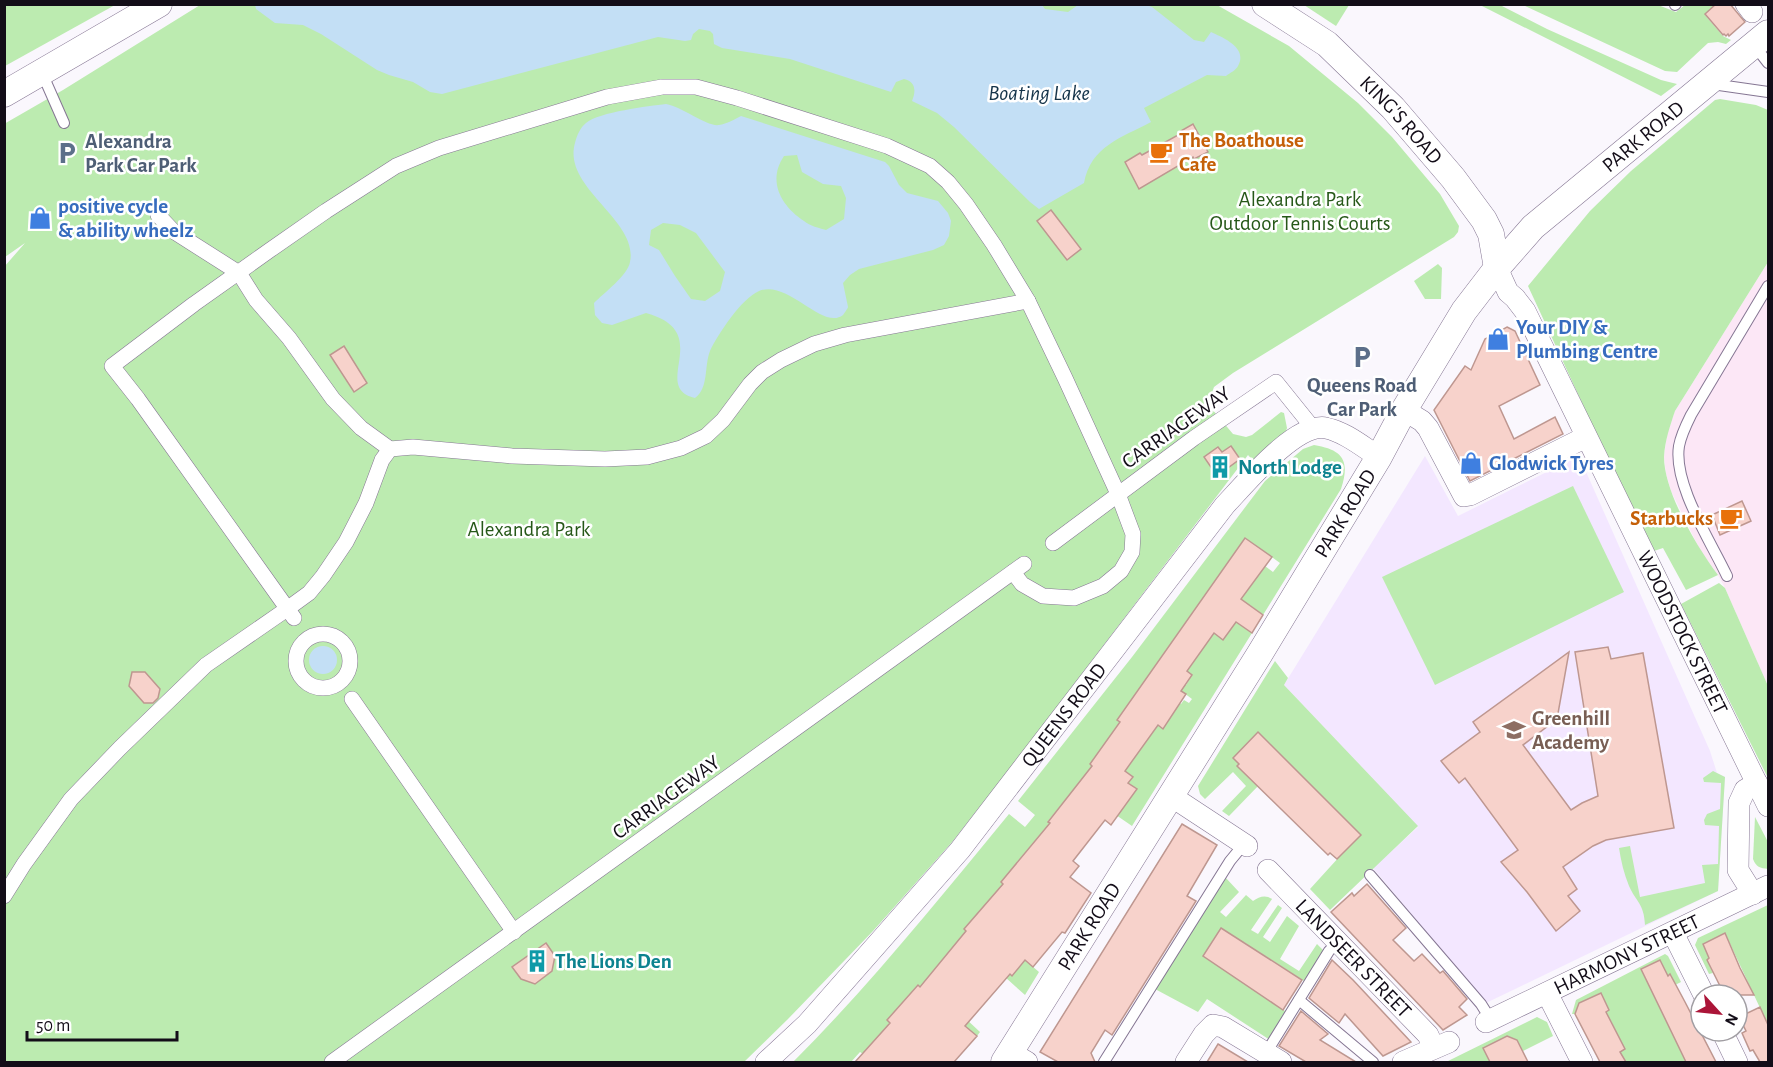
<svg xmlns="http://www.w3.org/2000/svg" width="1773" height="1067" font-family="'Alegreya Sans',sans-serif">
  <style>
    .commercial { fill: #fce7f6 }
    .built { fill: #f3e7ff }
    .green { fill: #bcebb0; fill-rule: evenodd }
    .water { fill: #c3dff5; fill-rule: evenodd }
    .building { fill: #f7d2cb; stroke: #be9790; stroke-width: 1.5 }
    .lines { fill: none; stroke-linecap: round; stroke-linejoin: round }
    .service-casing { stroke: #857693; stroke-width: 12 }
    .pedestrian-casing { stroke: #857693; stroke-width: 16 }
    .minor-casing { stroke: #857693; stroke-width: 22 }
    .tertiary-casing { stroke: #857693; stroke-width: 27 }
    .service { stroke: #fff; stroke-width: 10 }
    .pedestrian { stroke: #fff; stroke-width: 15 }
    .minor { stroke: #fff; stroke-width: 21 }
    .tertiary { stroke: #fff; stroke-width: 26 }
    .labels { text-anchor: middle; stroke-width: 5; stroke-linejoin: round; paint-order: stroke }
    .street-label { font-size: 21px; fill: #130d18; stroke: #fff }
    .food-label { font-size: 21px; font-weight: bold; fill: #c56008; stroke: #fff; text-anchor: start }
    .service-label { font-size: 21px; font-weight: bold; fill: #4e5e75; stroke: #fff; text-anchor: start }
    .park-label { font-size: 21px; fill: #265818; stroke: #fff }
    .shop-label { font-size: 21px; font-weight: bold; fill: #366cbe; stroke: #fff; text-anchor: start }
    .culture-label { font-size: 21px; font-weight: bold; fill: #0d838f; stroke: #fff; text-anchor: start }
    .education-label { font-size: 21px; font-weight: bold; fill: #785e54; stroke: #fff; text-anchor: start }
    .water-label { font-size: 22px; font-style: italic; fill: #15344a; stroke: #fff }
  </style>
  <rect width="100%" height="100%" fill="#faf7fd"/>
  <!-- commercial -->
  <path class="commercial" d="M1768,262V686L1725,588L1718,575L1700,550L1671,491L1666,474L1664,457L1667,434L1675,411Z"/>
  <!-- built -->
  <path class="built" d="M1425,456L1458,516L1579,456L1710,751L1717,773L1725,777L1718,891L1486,1003L1373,868L1418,827L1284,685Z"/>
  <!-- green -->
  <g class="green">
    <path d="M5,4H115V5L5,66Z"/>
    <path d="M200,5H1217L1289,46L1358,103L1392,137L1440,194L1459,226L1458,232L1454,237L1233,373L1214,387L1209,401L1212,409L1233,434L1246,437L1252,435L1281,412L1284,413L1287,428L1284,437L1255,463L1248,455L1021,754L953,841L873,931L788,1019L744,1062H5L4,267L25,243L5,257L4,124L63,90Z"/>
    <path d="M1304,5H1349L1336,26Z"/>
    <path d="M1480,5H1500L1547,29L1661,80L1677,84L1661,96Z"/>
    <path d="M1523,5H1658L1676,12L1685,5H1723H1715L1705,15L1723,36L1731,40L1726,44L1718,42L1708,43L1677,72L1665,71Z"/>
    <path d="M1720,99L1756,105L1768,110V262L1675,411C1670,426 1665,440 1664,457C1664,492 1697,547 1718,575L1686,590L1663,548L1651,552L1528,286L1590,211L1631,171L1715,100Z"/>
    <path d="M1438,264L1442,268L1441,299H1425L1414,281Z"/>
    <path d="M1314,445C1344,450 1350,461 1341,489L1263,615L1250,605L1244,615L1241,614L1238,623L1252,633L1132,826L1116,815L1109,823L1105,820L1121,798L1101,782L1096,788L1083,778L1048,821L1075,843L1069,851L1044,830L1001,882L1026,903L1033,895L1046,906L1055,894L1053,892L1060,883L1050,874L1056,866L1077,882L1069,894L1083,905L1082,907L1071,899L1067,904L1060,898L1054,904L1073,919L1072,922L1059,912L1050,922L1035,910L1031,914L1000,888L964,929L995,956L989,963L1001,974L993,982L977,968L981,962L957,942L930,975L953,996L957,992L974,1006L964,1017L980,1032L977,1036L960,1022L957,1024L940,1009L944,1004L932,994L930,995L918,985L887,1020L930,1057L925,1062H911L880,1035L863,1054L860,1052L851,1062H793C870,985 939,899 1009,814L1025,827L1035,815L1018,801L1132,657L1265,481L1303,449ZM1245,538L1280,563L1273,572L1265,566L1246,592H1245L1240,599L1238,598L1232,606L1240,612L1234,621L1230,618L1225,625L1230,630L1223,639L1214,633L1187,671L1192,675L1186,685L1180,681L1176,687L1192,699L1189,703L1184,700L1181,704L1174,699L1169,705L1172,707L1169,711L1172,714L1163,728L1158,725L1125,771L1133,777L1128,783L1137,789L1132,795L1090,764L1120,722L1117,720Z"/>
    <path d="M1573,486L1624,592L1435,685L1382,577Z"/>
    <path d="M1719,583L1725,588L1768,686V778L1681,604Z"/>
    <path d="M1275,661L1288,678L1284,685L1418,826L1330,910L1310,889L1360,834L1258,733L1233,758L1260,784L1229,816L1222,811L1246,786L1233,772L1205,799L1200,794L1198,786Z"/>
    <path d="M1713,771L1725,777L1718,891L1645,925C1644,903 1636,902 1629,886C1624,874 1621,861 1619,848L1630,846L1640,897L1705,883L1702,865L1718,864L1719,826L1705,825L1704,820L1707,814L1720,809L1721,783L1704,782L1703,778Z"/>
    <path d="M1755,817L1768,842V869C1760,868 1756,867 1753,859Z"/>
    <path d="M1225,877L1239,892L1220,912L1226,917L1246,895L1253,901C1259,897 1265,894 1272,899L1251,930L1258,934L1278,905L1282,908L1263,937L1270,942L1287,916L1299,926L1280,959L1299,971L1317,944L1324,951L1270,1040L1207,999L1198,1012L1155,989ZM1221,928L1236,938L1241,945L1244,942L1251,947L1250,950L1218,966L1203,956ZM1256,950L1304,981L1285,1011L1237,979Z"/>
    <path d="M1768,905V1025L1725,933L1703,944L1709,958L1707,960L1713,973L1709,974L1695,945L1698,938Z"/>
    <path d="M1665,954L1668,956L1681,982L1675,985L1671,975L1668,976L1660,960L1641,969L1686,1062H1626L1620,1052L1625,1049L1611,1021L1601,1014L1609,1010L1601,993L1579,1003L1575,1014H1572L1576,1000Z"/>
    <path d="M1025,960L1039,972L1025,995L1005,977L1008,973L1012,975Z"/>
    <path d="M1537,1017L1547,1022L1553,1036L1523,1051L1517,1040L1507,1036L1483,1048L1490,1062H1446Z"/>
  </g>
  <!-- water -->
  <g class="water">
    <path d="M1042,5L1045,9L1068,12L1078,5L1143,4L1152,7L1194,40L1204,42L1211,32C1224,38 1248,48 1238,66C1236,70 1230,73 1226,76L1207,75L1144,108L1151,122C1121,138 1091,146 1084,183L1039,209L1030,202L954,127L937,113L912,101C916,91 916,82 904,79L896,82L891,92L790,59L722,48L714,44L713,34L710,31L699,29L693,34L691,40L685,41L658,37L442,94L430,92L413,82L389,75L377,70L321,34L303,25L275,23L256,9L255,5Z"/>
    <path d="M666,104C683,107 707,127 719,125C727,124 735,119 741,116L885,162L889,166L899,185L907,193L938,201L948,213L951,221L949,236L944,245L933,250L859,269L850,275L843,283L848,307C848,308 843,315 843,315C823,331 788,279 759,291C742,298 718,334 710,351C704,366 709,388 695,398C649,387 716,332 646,313L612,325L602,323L595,315L594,303C604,293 628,275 630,262C639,220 562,188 575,143C577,135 580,128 586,123C599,112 649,106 666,104ZM797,155L802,172L823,184L841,186L846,198L844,219L826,230C819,228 810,226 804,221C781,206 767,181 784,156ZM663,223L680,225L696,233L725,272L720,291L705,301L691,299L675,276L659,250L649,245L651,230Z"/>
    <circle cx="323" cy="660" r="14"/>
  </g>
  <!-- building -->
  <g class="building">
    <path d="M1716,4H1730L1745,22L1729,36L1728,34L1726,36L1724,34L1723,35L1705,14Z"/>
    <path d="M1193,124L1208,152L1194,159L1193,157L1139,189L1125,162L1140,153L1142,155L1180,134L1179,132Z"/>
    <path d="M1051,210L1081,249L1067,260L1037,221Z"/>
    <path d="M1507,327L1515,331L1540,385L1499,406L1514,439L1555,417L1563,434L1470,481L1434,410L1465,366L1471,370L1485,339Z"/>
    <path d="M344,346L367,383L354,392L330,355Z"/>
    <path d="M1231,446L1240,459L1217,476L1204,457L1218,447L1222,452Z"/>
    <path d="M1742,501L1751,521L1720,535L1712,515Z"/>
    <path d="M1245,538L1272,557L1241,599L1263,615L1252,633L1236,622L1223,640L1214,633L1187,671L1192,675L1181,691L1186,694L1163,729L1158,725L1125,771L1133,777L1128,783L1137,789L1111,825L1105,820L1073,861L1079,866L1070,877L1091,893L1065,933L1062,932L1033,967L1025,960L1012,976L1010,974L965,1026L977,1036L954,1062H855L890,1023L887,1020L918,985L920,987L966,931L964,929L1003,884L1001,882L1050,823L1048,822L1092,766L1090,764L1120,722L1117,720Z"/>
    <path d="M1608,647L1611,659L1643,653L1674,828L1606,840L1593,846L1563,867L1577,889L1568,896L1580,911L1556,931L1527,892L1501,862L1518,850L1465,778L1459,783L1441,761L1480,732L1473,722L1569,652L1557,719L1523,745L1571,810L1582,803L1598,796L1575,652Z"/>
    <path d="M132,672H145L160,689L158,698L153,703H144L129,686Z"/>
    <path d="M1258,732L1361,835L1337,859L1330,853L1328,855L1237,766L1239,764L1233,758Z"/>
    <path d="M1182,824L1217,845L1187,896L1196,901L1112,1035L1105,1030L1091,1053L1095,1062H1058L1040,1052Z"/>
    <path d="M1367,884L1406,928L1393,940L1414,961L1422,954L1440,973L1443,971L1467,999L1459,1007L1467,1015L1443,1030L1331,912L1352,893L1354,896Z"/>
    <path d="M1221,928L1302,980L1283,1010L1203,956Z"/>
    <path d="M1725,933L1740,968L1754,995H1728L1724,986L1721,988L1707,960L1709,958L1703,944Z"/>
    <path d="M546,943L555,956L552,971L535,984L521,979L512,967Z"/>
    <path d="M1332,960L1353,980L1411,1042L1383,1056L1345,1014L1339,1023L1309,998Z"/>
    <path d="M1660,960L1668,976L1670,974L1685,1002L1716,1062H1686L1641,969Z"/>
    <path d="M1601,993L1609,1010L1606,1012L1625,1049L1620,1052L1626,1062H1600L1575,1014L1579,1003Z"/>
    <path d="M1760,1007L1768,1025V1062H1760L1753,1050L1750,1051L1742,1033L1746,1031L1739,1017Z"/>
    <path d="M1301,1011L1328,1034L1320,1040L1356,1062H1306L1279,1046Z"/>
    <path d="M1507,1036L1517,1040L1528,1062H1490L1483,1048Z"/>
    <path d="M1218,1044L1248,1062H1207Z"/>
  </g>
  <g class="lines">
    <!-- service casing -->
    <g class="service-casing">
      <g id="service">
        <path d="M1675,5L1676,4"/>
        <path d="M1754,45L1768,63"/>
        <path d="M42,73L64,123"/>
        <path d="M1712,84L1768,92"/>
        <path d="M1727,576C1710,540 1673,484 1679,446C1681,435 1686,425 1691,415L1768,286"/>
        <path d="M1370,875L1481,1004L1491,1020"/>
        <path d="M1299,1000L1373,1062"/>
        <path d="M1266,1053L1329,951L1338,942"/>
        <path d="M1104,1062L1230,861L1244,844"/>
      </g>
    </g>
    <!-- pedestrian casing -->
    <g class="pedestrian-casing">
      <g id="pedestrian">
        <path d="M158,215L173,231L239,273L256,300L289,338L333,399L361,428L390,449"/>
        <path d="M1053,543L1194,438L1276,382L1313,428"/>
        <path d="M294,618L138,399L112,366L194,304L270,250L326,211L396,166L439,148L607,97L662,87H696L737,98L887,146L930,166L948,182L966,204L994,245L1028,301L1065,378L1118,494L1133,534L1132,552L1121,571L1103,586L1074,598L1043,596L1022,584L1013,572"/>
        <circle cx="323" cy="661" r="27"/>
        <path d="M352,699L514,932"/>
        <path d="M4,896L24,864L71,799L120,748L206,665L287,609L309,593L323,576L346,542L366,503L382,460L390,449L413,447L512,456L605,459L647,457L681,448L706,436L723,420L750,384L762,372L781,360L814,344L845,335L1028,301"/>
        <path d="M332,1062L1024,564"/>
      </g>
    </g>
    <!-- minor casing -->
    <g class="minor-casing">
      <g id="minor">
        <path d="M1746,4L1752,12"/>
        <path id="s1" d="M1497,268L1508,292L1515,298L1525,311L1768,806"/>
        <path d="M1404,410L1422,421L1428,428L1464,496L1470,495L1586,437"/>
        <path d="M1171,796L1247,846"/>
        <path id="s2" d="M1268,870L1428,1035L1434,1048"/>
        <path d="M1753,894L1738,870L1739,803L1745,790L1757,783"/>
        <path d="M1673,933L1704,995"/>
        <path d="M1547,993L1582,1062"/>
        <path id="s3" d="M1486,1022L1768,886"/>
        <path d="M1722,1031L1737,1062"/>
        <path d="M1010,1052L1027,1062"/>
        <path id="s4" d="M766,1062L807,1024L960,850L1225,505C1245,484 1296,422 1326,428C1345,432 1363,447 1379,457"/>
        <path d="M1186,1062L1204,1034L1213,1025L1223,1027L1281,1062"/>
        <path d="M1403,1062L1449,1042"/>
      </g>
    </g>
    <!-- tertiary casing -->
    <g class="tertiary-casing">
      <g id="tertiary">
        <path id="s5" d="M1265,4L1327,44L1393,108L1453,178L1484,220L1491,234L1497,268"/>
        <path d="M4,94L159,4"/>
        <path id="s6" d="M1004,1062L1259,655L1379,457L1404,410L1464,311L1497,268L1533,227L1768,33"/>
      </g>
    </g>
    <!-- service -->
    <use href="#service" class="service"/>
    <!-- pedestrian -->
    <use href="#pedestrian" class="pedestrian"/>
    <!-- minor -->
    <use href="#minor" class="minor"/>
    <!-- tertiary -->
    <use href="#tertiary" class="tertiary"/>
  </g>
  <!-- icons -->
  <defs>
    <g id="cafe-bare" transform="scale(1.8)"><path d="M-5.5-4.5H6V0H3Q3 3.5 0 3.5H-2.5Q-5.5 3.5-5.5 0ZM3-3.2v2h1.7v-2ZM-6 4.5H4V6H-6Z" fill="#e8710a" stroke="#fff" stroke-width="2.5" paint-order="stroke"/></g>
    <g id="parking-bare" transform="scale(1.8)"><path d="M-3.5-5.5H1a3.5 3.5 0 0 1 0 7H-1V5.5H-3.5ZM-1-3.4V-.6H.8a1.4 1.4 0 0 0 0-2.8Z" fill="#5c6f8a" stroke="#fff" stroke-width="2.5" paint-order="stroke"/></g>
    <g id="shop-bare" transform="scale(1.8)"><path d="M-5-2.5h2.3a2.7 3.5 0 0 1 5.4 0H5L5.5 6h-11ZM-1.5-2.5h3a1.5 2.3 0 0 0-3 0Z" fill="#3f7fe0" stroke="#fff" stroke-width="2.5" paint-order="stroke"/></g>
    <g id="building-bare" transform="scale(1.8)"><path d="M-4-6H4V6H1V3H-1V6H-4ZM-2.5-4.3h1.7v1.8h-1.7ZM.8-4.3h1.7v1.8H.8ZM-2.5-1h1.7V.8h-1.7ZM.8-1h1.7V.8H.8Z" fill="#0f9aa8" stroke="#fff" stroke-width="2.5" paint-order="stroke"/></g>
    <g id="school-bare" transform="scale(1.8)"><path d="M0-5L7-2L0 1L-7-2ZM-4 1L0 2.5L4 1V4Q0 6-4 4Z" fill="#8d6e63" stroke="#fff" stroke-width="2.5" paint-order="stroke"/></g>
  </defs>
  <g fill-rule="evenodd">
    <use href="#cafe-bare" x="1161" y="152"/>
    <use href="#parking-bare" x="67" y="153"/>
    <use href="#shop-bare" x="40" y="218"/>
    <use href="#shop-bare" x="1498" y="339"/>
    <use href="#parking-bare" x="1362" y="357"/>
    <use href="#shop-bare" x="1471" y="463"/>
    <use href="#building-bare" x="1220" y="467"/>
    <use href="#cafe-bare" x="1731" y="518"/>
    <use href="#school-bare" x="1514" y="730"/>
    <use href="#building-bare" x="537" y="961"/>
  </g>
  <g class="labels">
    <!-- street labels -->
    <g class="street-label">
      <text dy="7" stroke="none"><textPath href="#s5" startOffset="180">KING'S ROAD</textPath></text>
      <text dy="7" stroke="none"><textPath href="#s6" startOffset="1132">PARK ROAD</textPath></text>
      <text transform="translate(1176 427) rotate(-35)" y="7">CARRIAGEWAY</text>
      <text dy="7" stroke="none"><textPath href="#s6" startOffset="646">PARK ROAD</textPath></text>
      <text dy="7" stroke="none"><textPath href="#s1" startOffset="410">WOODSTOCK STREET</textPath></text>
      <text dy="7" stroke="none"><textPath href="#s4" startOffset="458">QUEENS ROAD</textPath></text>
      <text transform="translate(666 797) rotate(-36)" y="7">CARRIAGEWAY</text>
      <text dy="7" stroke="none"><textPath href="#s6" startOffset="160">PARK ROAD</textPath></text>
      <text dy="7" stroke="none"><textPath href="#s3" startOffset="156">HARMONY STREET</textPath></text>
      <text dy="7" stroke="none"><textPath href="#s2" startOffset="123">LANDSEER STREET</textPath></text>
    </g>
    <!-- food labels -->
    <g class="food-label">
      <text x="1179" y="147">The Boathouse<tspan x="1179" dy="24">Cafe</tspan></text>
      <text x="1713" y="525" text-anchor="end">Starbucks</text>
    </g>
    <!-- service labels -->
    <g class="service-label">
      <text x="85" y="148">Alexandra<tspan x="85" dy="24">Park Car Park</tspan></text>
      <text x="1362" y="392" text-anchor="middle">Queens Road<tspan x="1362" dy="24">Car Park</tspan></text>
    </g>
    <!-- park labels -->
    <g class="park-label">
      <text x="1300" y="206">Alexandra Park<tspan x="1300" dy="24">Outdoor Tennis Courts</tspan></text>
      <text x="529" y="536">Alexandra Park</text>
    </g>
    <!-- shop labels -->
    <g class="shop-label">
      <text x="58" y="213">positive cycle<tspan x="58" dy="24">&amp; ability wheelz</tspan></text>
      <text x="1516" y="334">Your DIY &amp;<tspan x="1516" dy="24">Plumbing Centre</tspan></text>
      <text x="1489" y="470">Glodwick Tyres</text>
    </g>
    <!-- culture labels -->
    <g class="culture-label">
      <text x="1238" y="474">North Lodge</text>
      <text x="555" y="968">The Lions Den</text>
    </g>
    <!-- education labels -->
    <g class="education-label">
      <text x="1532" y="725">Greenhill<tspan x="1532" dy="24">Academy</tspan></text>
    </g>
    <!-- water labels -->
    <g class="water-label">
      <text x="1039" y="100">Boating Lake</text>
    </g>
  </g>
  <!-- border -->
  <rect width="1773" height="1067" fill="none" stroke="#130d18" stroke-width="12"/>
  <!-- north arrow -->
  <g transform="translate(1719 1013) rotate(117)"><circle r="28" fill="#ffffff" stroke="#a19ea3" stroke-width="1.5"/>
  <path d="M0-4.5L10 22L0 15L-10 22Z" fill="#ab1538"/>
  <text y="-9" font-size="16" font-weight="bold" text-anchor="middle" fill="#130d18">N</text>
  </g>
  <!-- scale -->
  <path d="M27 1031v9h150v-9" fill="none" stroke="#130d18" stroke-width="3"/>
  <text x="36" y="1031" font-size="18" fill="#130d18" stroke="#ffffff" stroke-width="4.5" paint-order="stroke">50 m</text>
</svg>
